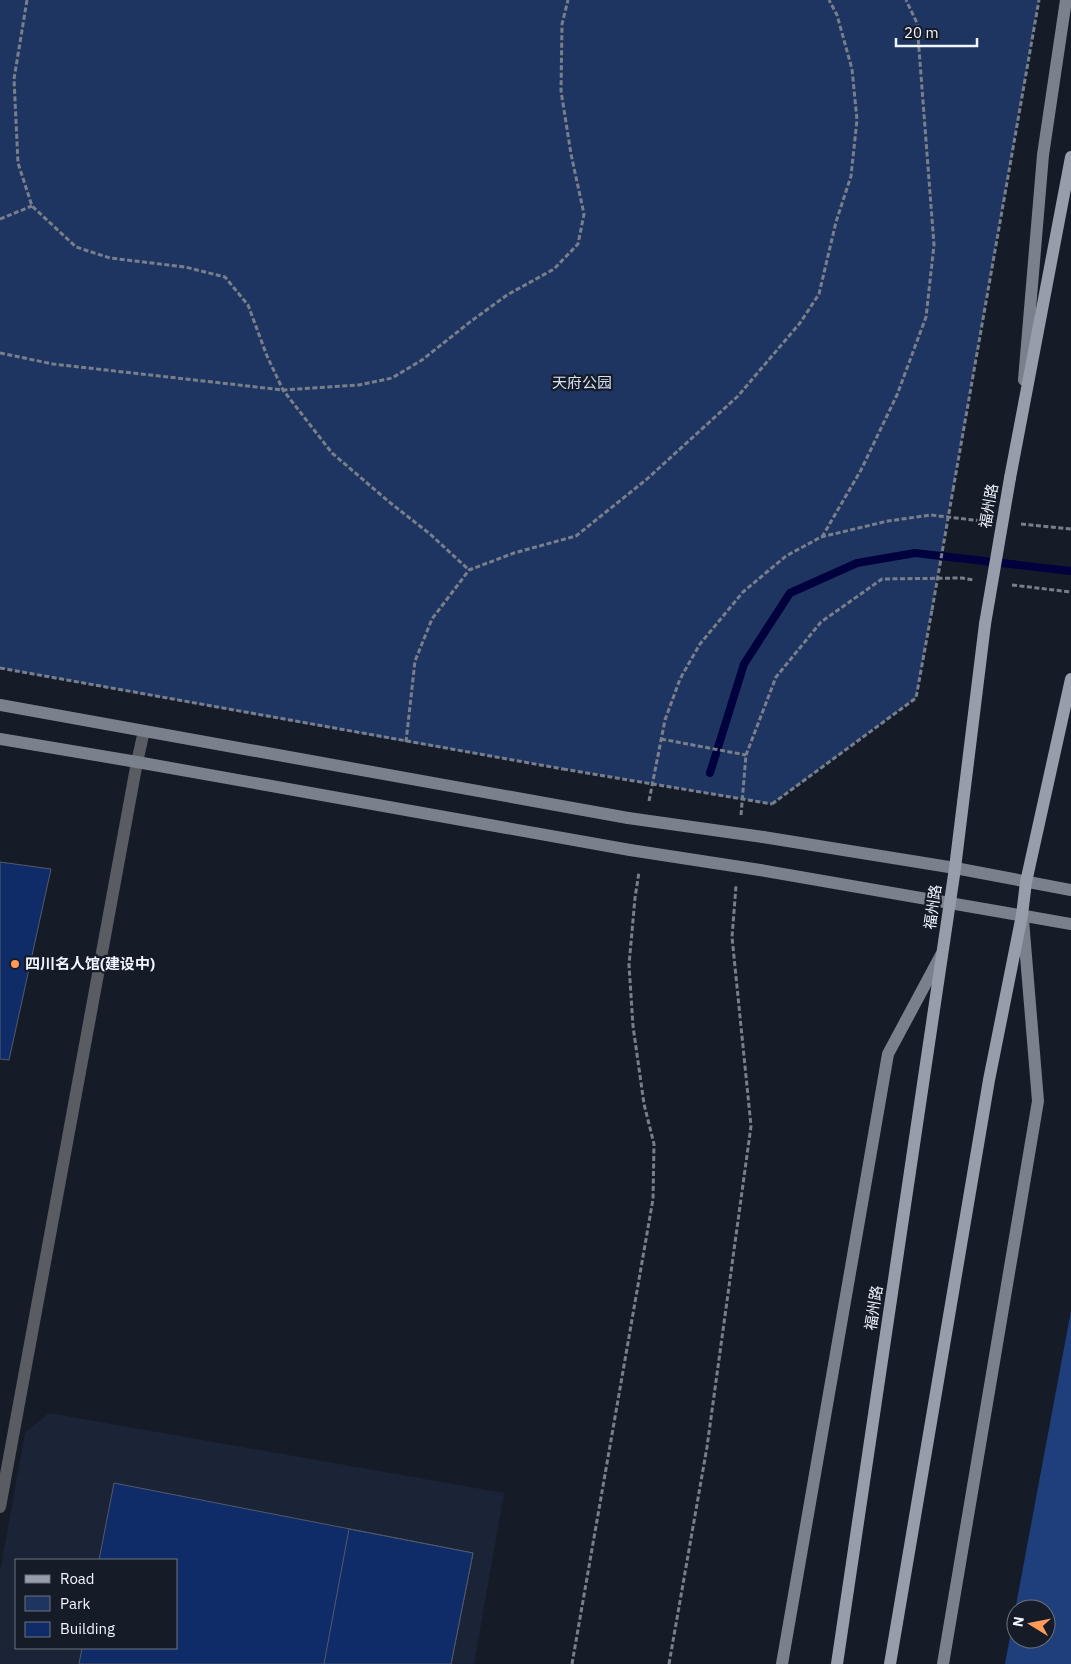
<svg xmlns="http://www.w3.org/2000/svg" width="1071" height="1664" font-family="'IBM Plex Sans','Noto Sans SC',sans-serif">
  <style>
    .built { fill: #1b2436; fill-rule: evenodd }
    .green { fill: #1e3562 }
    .forest { fill: #1f3e7c; fill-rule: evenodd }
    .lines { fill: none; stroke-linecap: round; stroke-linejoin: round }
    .stream { stroke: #00013d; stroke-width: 8 }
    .building { fill: #0f2c69; stroke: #525a69 }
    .path { stroke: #797f8a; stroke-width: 3; stroke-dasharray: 5 2.5; stroke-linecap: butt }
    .street { stroke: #595c63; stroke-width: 12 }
    .secondary { stroke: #7b818c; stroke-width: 12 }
    .primary { stroke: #969eac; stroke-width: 12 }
    .path-bridge { stroke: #797f8a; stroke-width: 3; stroke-dasharray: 5 2.5; stroke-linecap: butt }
    .secondary-bridge { stroke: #7b818c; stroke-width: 12 }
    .primary-bridge { stroke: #969eac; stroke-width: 12 }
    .poi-dot { fill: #fe9b59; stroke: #151c28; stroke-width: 2 }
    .labels { text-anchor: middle; stroke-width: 4.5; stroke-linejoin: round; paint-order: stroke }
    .park-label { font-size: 15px; fill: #d7e2f5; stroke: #151c28 }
    .street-label { font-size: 15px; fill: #f0f5fe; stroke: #151c28 }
    .poi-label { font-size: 15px; font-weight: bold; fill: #f0f5fe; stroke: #151c28; text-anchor: start }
  </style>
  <rect width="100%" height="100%" fill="#151c28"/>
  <!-- built -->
  <path class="built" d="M49,1413L504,1493L474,1664H0V1572L25,1433ZM16,1560H176V1648H16Z"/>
  <!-- green -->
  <path class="green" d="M0,0H1039L916,698L772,804L406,742L0,668Z"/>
  <!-- forest -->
  <path class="forest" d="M1071,1311V1664H1005ZM1016,1609H1046V1639H1016Z"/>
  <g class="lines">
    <!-- stream -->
    <path class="stream" d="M710,773L744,664L790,593L857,563L915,553L1071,571"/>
  </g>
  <!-- building -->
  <g class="building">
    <path d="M0,862L51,869L9,1060L0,1059Z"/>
    <path d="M114,1483L473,1553L451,1664H79L82,1648H176V1560H99Z"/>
    <path d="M349,1529L473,1553L451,1664H324Z"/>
  </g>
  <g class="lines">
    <!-- path -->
    <g class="path">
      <path d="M27,0L14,79L18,163L32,206L76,247L110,258L185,267L225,277L248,305L267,356L283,390L332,453L388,501L430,534L469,570"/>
      <path d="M0,219L32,206"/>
      <path d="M0,353L53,364L283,390L359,385L392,378L422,360L470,322L507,295L554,269L578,244L584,214L571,154L561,91L562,24L568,0"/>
      <path d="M953,490L1039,0"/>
      <path d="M1021,524L1071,529"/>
      <path d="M822,537L861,470L897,395L926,317L934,245L917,23L906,0"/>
      <path d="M1012,585L1071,592"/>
      <path d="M0,668L563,769"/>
      <path d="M661,739L746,755"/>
      <path d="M406,742L415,661L432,619L469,570L514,553L576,536L647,479L738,396L800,323L819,294L836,222L851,176L857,120L852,69L837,15L829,0"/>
      <path d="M649,801L665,720L680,679L700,644L743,592L786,556L821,537L888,521L931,515L982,521"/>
      <path d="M772,804L916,698L932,610"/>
      <path d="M741,815L746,755L776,677L821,622L882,579L962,578L974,580"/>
      <path d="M572,1664L653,1199L654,1144L644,1104L633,1026L629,965L635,898L639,872"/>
      <path d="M669,1664L707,1447L751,1126L732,937L736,886"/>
    </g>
    <!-- street -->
    <path class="street" d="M0,1507L137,762L144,731"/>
    <!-- secondary -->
    <g class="secondary">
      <path d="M1024,380L1043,155L1066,0"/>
      <path d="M0,705L628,818"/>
      <path d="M0,739L137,762L630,850"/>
      <path d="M763,837L955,868L1071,890"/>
      <path d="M760,870L1071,924"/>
      <path d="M782,1664L888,1054L941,955"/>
      <path d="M943,1664L1038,1101L1023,920"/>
    </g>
    <!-- primary -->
    <g class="primary">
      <path d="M1010,478L1071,157"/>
      <path d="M837,1664L955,868L985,624"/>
      <path d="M890,1664L989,1080L1022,915L1026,882L1071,679"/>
    </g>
    <!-- path-bridge -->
    <g class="path-bridge">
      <path d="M932,610L953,490"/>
      <path d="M563,769L772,804"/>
    </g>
    <!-- secondary-bridge -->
    <g class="secondary-bridge">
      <path d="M628,818L763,837"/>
      <path d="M630,850L760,870"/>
    </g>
    <!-- primary-bridge -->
    <path class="primary-bridge" d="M985,624L1010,478"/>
  </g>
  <!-- markers -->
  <circle class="poi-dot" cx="15" cy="964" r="5"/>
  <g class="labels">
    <!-- park labels -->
    <g class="park-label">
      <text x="582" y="388">天府公园</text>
    </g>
    <!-- street labels -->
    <g class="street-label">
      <text transform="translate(989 506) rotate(-80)" y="5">福州路</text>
      <text transform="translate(933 907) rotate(-82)" y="5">福州路</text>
      <text transform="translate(874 1308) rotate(-81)" y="5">福州路</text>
    </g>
    <!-- poi labels -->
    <g class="poi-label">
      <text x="25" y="969">四川名人馆(建设中)</text>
    </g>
  </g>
  <!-- legend -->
  <rect x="15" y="1559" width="162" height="90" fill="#151c28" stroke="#6d737e"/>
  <rect x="25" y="1575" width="25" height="8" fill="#969eac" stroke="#6d737e"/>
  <text x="60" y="1584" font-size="15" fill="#f0f5fe">Road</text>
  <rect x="25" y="1596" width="25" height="15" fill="#1e3562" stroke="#6d737e"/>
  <text x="60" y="1609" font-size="15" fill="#f0f5fe">Park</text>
  <rect x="25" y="1622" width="25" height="15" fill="#0f2c69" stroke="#6d737e"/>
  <text x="60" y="1634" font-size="15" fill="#f0f5fe">Building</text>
  <!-- north arrow -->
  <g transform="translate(1031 1624) rotate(280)"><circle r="24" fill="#151c28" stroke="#6d737e"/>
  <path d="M0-4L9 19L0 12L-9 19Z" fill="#fe9b59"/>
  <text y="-8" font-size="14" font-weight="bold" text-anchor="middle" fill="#f0f5fe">N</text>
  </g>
  <!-- scale -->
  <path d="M896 38v8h81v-8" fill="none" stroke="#f0f5fe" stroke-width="2.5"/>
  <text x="904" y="38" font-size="15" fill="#f0f5fe" stroke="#151c28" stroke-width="4" paint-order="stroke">20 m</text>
</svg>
